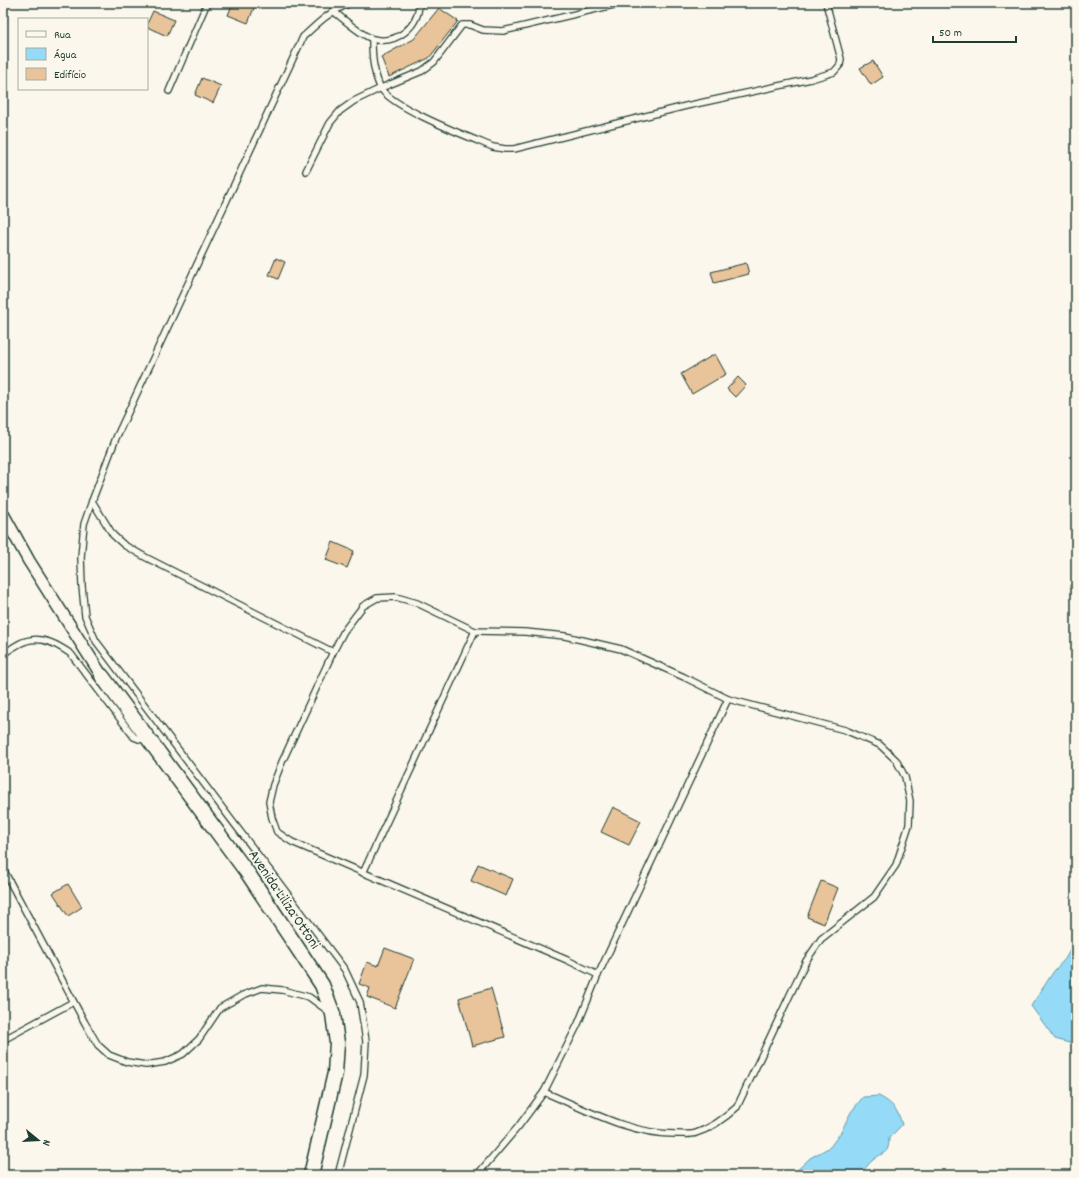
<svg xmlns="http://www.w3.org/2000/svg" width="1079" height="1178" font-family="Dekko,sans-serif">
  <style>
    .water { fill: #95daf7; stroke: #669ba9 }
    .building { fill: #e9c49a; stroke: #1f3d34 }
    .lines { fill: none; stroke-linecap: round; stroke-linejoin: round }
    .service-casing { stroke: #1f3d34; stroke-width: 8 }
    .minor-casing { stroke: #1f3d34; stroke-width: 14 }
    .tertiary-casing { stroke: #1f3d34; stroke-width: 17 }
    .service { stroke: #fbf7ec; stroke-width: 5.5 }
    .minor { stroke: #fbf7ec; stroke-width: 11 }
    .tertiary { stroke: #fbf7ec; stroke-width: 14 }
    .labels { text-anchor: middle; stroke-width: 3; stroke-linejoin: round; paint-order: stroke }
    .street-label { font-size: 15px; fill: #1f3d34; stroke: #fbf7ec }
  </style>
  <rect width="100%" height="100%" fill="#fbf7ec"/>
  <filter id="ink" filterUnits="userSpaceOnUse"><feTurbulence type="fractalNoise" baseFrequency=".025" numOctaves="2"/><feDisplacementMap in="SourceGraphic" scale="8" xChannelSelector="R" yChannelSelector="G"/><feConvolveMatrix kernelMatrix="1 2 1 2 8 2 1 2 1" color-interpolation-filters="sRGB"/></filter>
  <g filter="url(#ink)">
    <!-- water -->
    <g class="water">
      <path d="M1076,940V1039L1069,1043L1055,1039L1031,1006L1054,971L1065,959Z"/>
      <path d="M879,1096C893,1104 898,1109 902,1125L889,1138C889,1156 883,1151 873,1160C868,1164 864,1170 860,1175H792L810,1158L830,1147L841,1132L851,1112L863,1097Z"/>
    </g>
    <!-- building -->
    <g class="building">
      <path d="M233,3H256L248,23L228,15Z"/>
      <path d="M439,8L458,21L429,58L389,77L381,57L414,39Z"/>
      <path d="M153,11L174,20L167,36L147,27V24Z"/>
      <path d="M873,61L883,77L871,85L860,68Z"/>
      <path d="M202,78L221,86L213,103L195,95Z"/>
      <path d="M276,258L285,262L278,279L269,275Z"/>
      <path d="M746,263L749,274L714,283L711,272Z"/>
      <path d="M715,354L726,374L692,394L681,374Z"/>
      <path d="M738,377L746,385L735,397L727,389Z"/>
      <path d="M333,542L354,551L347,568L326,560Z"/>
      <path d="M613,807L641,821L629,845L601,832Z"/>
      <path d="M478,864L513,879L506,896L471,881Z"/>
      <path d="M821,881L838,888L824,924L807,917Z"/>
      <path d="M68,884L82,907L68,916L53,893Z"/>
      <path d="M385,948L414,959L395,1008L367,997L370,988L359,984L367,962L378,966Z"/>
      <path d="M491,988L505,1037L472,1046L459,998Z"/>
    </g>
    <g class="lines">
      <!-- service casing -->
      <g class="service-casing">
        <g id="service">
          <path d="M333,11C344,19 360,35 373,39C397,45 419,26 419,3"/>
          <path d="M372,39C372,56 373,71 380,87C390,107 469,137 493,147L505,149H514L686,106L811,79L834,72L840,65L841,59L826,3"/>
          <path d="M169,91L207,3"/>
          <path d="M306,171L330,123L340,111L354,101L381,88L422,71L434,62L462,25H470L483,30L503,31L622,3"/>
          <path d="M92,501L113,535L124,545L147,558L224,597L333,652"/>
          <path d="M3,654C10,650 18,643 26,641C43,636 58,645 71,654L134,737L139,739L148,740"/>
          <path d="M3,869L85,1023L98,1045L109,1055L127,1062L146,1065L165,1062L183,1054L199,1039L220,1008L243,995L262,988L282,990L309,997L328,1011"/>
          <path d="M363,873L475,631"/>
          <path d="M3,1040L73,1002"/>
          <path d="M544,1092C587,1110 631,1135 678,1134C684,1134 691,1135 696,1133C712,1128 725,1118 737,1107L806,961L821,939L874,897L896,865L909,825L910,801L905,777L896,760L880,745L845,730L728,699L684,677L621,649L565,636L525,632L475,631L417,603L396,597L377,598L363,606L344,631L333,652L282,762L273,785L269,802L272,818L277,832L292,842L567,960L598,975"/>
          <path d="M338,1175L364,1075L366,1041L360,1002L345,970L96,641L85,616L82,586L81,557L84,524L92,501L116,438L303,37C320,21 328,13 350,3"/>
          <path d="M477,1175L518,1127L544,1092L578,1024L598,975L728,699"/>
        </g>
      </g>
      <!-- minor casing -->
      <g class="minor-casing">
        <path id="minor" d="M3,514L29,561L102,676"/>
      </g>
      <!-- tertiary casing -->
      <g class="tertiary-casing">
        <path id="tertiary" d="M102,676L249,875L322,985L333,1014L337,1043L335,1073L311,1175"/>
      </g>
      <!-- service -->
      <use href="#service" class="service"/>
      <!-- minor -->
      <use href="#minor" class="minor"/>
      <!-- tertiary -->
      <use href="#tertiary" class="tertiary"/>
    </g>
  </g>
  <g class="labels">
    <!-- street labels -->
    <g class="street-label">
      <text transform="translate(285 899) rotate(56)" y="5">Avenida Liliza Ottoni</text>
    </g>
  </g>
  <!-- margin -->
  <rect width="1079" height="1178" fill="none" stroke="#fbf7ec" stroke-width="16"/>
  <rect x="8" y="8" width="1063" height="1162" fill="none" stroke="#1f3d34" stroke-width="1.5" filter="url(#ink)"/>
  <!-- legend -->
  <rect x="18" y="18" width="130" height="72" fill="#fbf7ec" stroke="#a3ada2"/>
  <rect x="26" y="31" width="20" height="6" fill="#fbf7ec" stroke="#a3ada2"/>
  <text x="54" y="38" font-size="12" fill="#1f3d34">Rua</text>
  <rect x="26" y="48" width="20" height="12" fill="#95daf7" stroke="#a3ada2"/>
  <text x="54" y="58" font-size="12" fill="#1f3d34">Água</text>
  <rect x="26" y="68" width="20" height="12" fill="#e9c49a" stroke="#a3ada2"/>
  <text x="54" y="78" font-size="12" fill="#1f3d34">Edifício</text>
  <!-- north arrow -->
  <g transform="translate(38 1140) rotate(108)" stroke="#fbf7ec" stroke-width="3" paint-order="stroke">
  <path d="M0-3L7 15L0 10L-7 15Z" fill="#1f3d34"/>
  <text y="-6" font-size="11" font-weight="bold" text-anchor="middle" fill="#1f3d34">N</text>
  </g>
  <!-- scale -->
  <path d="M933 36v6h83v-6" fill="none" stroke="#1f3d34" stroke-width="2"/>
  <text x="939" y="36" font-size="12" fill="#1f3d34" stroke="#fbf7ec" stroke-width="3" paint-order="stroke">50 m</text>
</svg>
